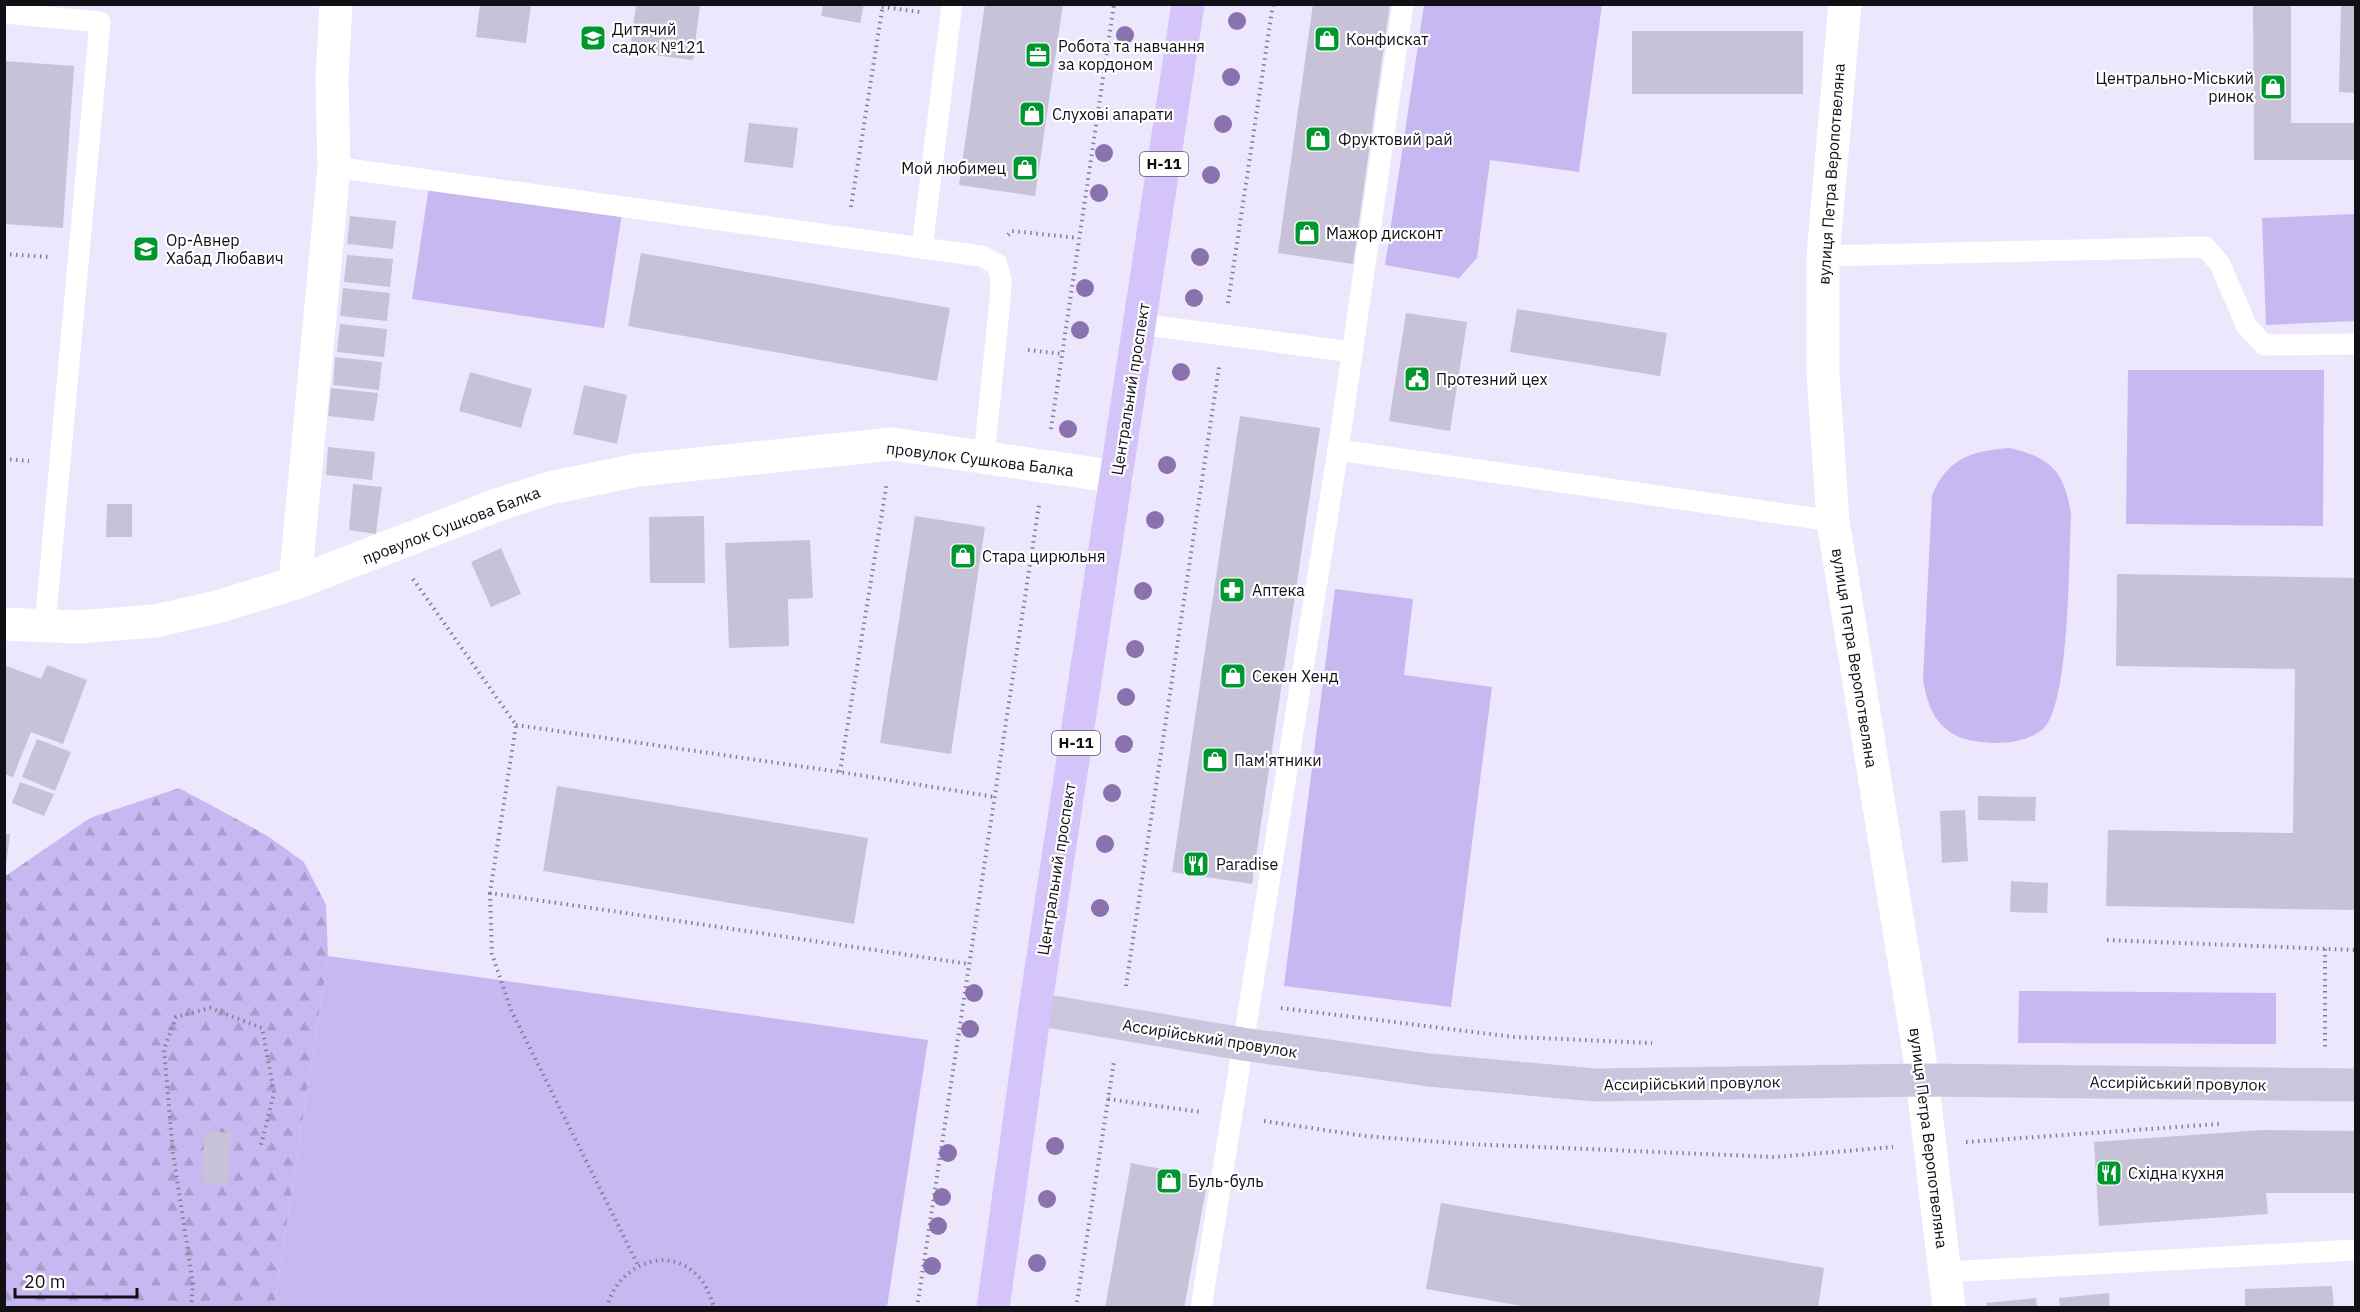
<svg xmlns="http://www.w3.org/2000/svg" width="2360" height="1312" font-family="'IBM Plex Sans',sans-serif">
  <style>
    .green { fill: #c7b8f1 }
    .forest { fill: url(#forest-firs) }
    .building { fill: #c7c2d7 }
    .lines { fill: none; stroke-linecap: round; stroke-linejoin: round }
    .path { stroke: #83808f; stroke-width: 4; stroke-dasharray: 1.5 4.5; stroke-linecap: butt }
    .lane { stroke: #fff; stroke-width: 21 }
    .street { stroke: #fff; stroke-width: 33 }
    .secondary { stroke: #ccc5de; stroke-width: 33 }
    .primary { stroke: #d4c4fa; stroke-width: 33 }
    .tree { fill: #8a72ae }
    .labels { text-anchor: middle; stroke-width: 4.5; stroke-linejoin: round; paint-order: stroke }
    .shield { fill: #fff; stroke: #58585d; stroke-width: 1.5 }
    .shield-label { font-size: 15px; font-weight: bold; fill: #111017 }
    .poi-label { font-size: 16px; fill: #111017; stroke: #fff; text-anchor: start }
    .street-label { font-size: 16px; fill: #111017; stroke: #fff }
  </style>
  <defs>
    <pattern id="forest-firs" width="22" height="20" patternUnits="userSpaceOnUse" patternTransform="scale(1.5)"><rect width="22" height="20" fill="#c7b8f1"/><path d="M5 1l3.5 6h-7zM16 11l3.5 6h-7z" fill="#aa9dce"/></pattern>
  </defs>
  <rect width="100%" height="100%" fill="#ece7fd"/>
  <!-- green -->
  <g class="green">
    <path d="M1424,5H1602L1579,172L1490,160L1477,258L1459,278L1385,265Z"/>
    <path d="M430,180L623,207L604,328L412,299Z"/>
    <path d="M2355,214V321L2266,325L2262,218Z"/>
    <path d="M2128,370H2324L2323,526L2126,524Z"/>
    <path d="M2010,448C2051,458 2064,471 2071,513C2069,555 2070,702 2044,728C2026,745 1992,745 1969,740C1938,733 1928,709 1923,680L1932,496C1947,458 1971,451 2010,448Z"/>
    <path d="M1335,589L1413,599L1404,675L1492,687L1451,1007L1284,986Z"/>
    <path d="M328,956L928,1040L887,1307H274Z"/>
    <path d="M2019,991L2276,993V1044L2018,1043Z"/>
  </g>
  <!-- forest -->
  <path class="forest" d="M179,788L266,835L304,862L326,905L328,956L274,1307H5L4,877L90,818Z"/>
  <!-- building -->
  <g class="building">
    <path d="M480,4H531L526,43L476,37Z"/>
    <path d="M636,4H700L693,60L630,52Z"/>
    <path d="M823,4H864L860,23L821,16Z"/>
    <path d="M985,4H1063L1035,196L959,185Z"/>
    <path d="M1313,4H1390L1353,264L1278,253Z"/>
    <path d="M2253,4H2291V123H2356V160H2254Z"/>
    <path d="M2341,4H2356V93L2339,92Z"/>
    <rect x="1632" y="31" width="171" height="63"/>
    <path d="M4,61L74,66L63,228L4,224Z"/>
    <path d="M749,123L798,128L793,168L744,162Z"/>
    <path d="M350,216L396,221L393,249L347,244Z"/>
    <path d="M641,253L950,308L937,381L628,326Z"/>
    <path d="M347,255L393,259L390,287L344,282Z"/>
    <path d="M343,288L390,293L387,321L340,316Z"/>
    <path d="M1517,309L1667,333L1660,376L1510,352Z"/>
    <path d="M1406,313L1467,322L1450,431L1389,421Z"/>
    <path d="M340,324L387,329L384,357L337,352Z"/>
    <path d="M335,357L382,362L379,390L333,385Z"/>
    <path d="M470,372L532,389L521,428L459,411Z"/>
    <path d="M584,385L627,395L617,444L573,434Z"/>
    <path d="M331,388L378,393L374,421L328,416Z"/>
    <path d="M1240,416L1320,428L1252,884L1172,872Z"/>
    <path d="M328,447L375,452L372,480L326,475Z"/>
    <path d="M353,484L382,487L376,534L349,530Z"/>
    <path d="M107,504H132V537H106Z"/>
    <path d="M704,516L705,583H650L649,517Z"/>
    <path d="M915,516L985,527L951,754L880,743Z"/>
    <path d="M810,540L813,598L788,599L789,646L729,648L725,543Z"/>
    <path d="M501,548L521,594L491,607L471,562Z"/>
    <path d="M2117,574L2356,578V910L2106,906L2108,830L2293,833L2295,669L2116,666Z"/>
    <path d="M4,665L41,679L47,665L87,680L63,744L31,732L13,777L4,774Z"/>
    <path d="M37,739L71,752L55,791L22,777Z"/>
    <path d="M20,782L54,794L44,816L12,803Z"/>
    <path d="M557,786L868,838L854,924L543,871Z"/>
    <path d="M1978,796L2036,797L2035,821L1978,820Z"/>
    <path d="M1965,810L1968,861L1942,863L1940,811Z"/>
    <path d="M4,834H10L6,865H4Z"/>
    <path d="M2011,881L2048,883L2047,913L2010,912Z"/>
    <path d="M2262,1130L2356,1131V1193H2266L2268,1214L2099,1226L2094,1142Z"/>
    <path d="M205,1131L231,1133L228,1185L201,1182Z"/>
    <path d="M1131,1163L1208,1178L1184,1308H1105Z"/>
    <path d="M1441,1203L1824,1268L1818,1308H1533L1426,1289Z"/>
    <path d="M2332,1286L2334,1308H2245V1289Z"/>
    <path d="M2109,1293L2110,1308H2060L2059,1298Z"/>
    <path d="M2036,1298L2037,1308H1987L1986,1303Z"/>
  </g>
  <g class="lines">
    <!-- path -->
    <g class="path">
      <path d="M882,7L920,12"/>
      <path d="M851,207L883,4"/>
      <path d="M1008,235L1012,231L1078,238"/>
      <path d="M4,254L49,257"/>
      <path d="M1228,303L1273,4"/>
      <path d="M1028,350L1063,354"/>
      <path d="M1051,429L1114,4"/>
      <path d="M4,459L29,461"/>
      <path d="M413,579L516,725L490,893L969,964"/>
      <path d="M516,725L840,772L995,797"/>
      <path d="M840,772L887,482"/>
      <path d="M490,893L492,954L511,1010L638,1265"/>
      <path d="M2107,940L2356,950"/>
      <path d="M2325,949V1047"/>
      <path d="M1126,986L1219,367"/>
      <path d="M1281,1008L1514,1037L1652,1043"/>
      <path d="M1108,1099L1200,1112"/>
      <path d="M1264,1121L1365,1136L1467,1144L1775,1157L1893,1147"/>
      <path d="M1966,1142L2219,1124"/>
      <path d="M191,1308L193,1284L173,1153L164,1049L176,1017L210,1008L262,1028L274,1093L260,1149"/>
      <path d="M607,1308C615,1269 664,1242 697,1275C706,1284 710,1295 714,1308"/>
      <path d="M917,1308L1039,505"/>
      <path d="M1076,1308L1114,1061"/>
    </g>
    <!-- lane -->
    <g class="lane">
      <path d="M952,4L922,248L981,256L997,264L1001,280L1000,300L984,457"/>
      <path d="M4,13L100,22L45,626"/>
      <path d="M334,167L922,248"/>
      <path d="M1823,256L2205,247L2220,264L2246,325L2264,345L2356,344"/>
      <path d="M1140,324L1352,352"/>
      <path d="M1338,450L1403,4"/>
      <path d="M1945,1272L2356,1250"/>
      <path d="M1201,1308L1338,450L1833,521"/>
    </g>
    <!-- street -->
    <g class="street">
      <path d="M1845,4L1823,256V373L1833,521L1919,1053L1949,1308"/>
      <path d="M295,583L334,167L332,80L336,4"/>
      <path d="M4,624L78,627L155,621L217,607L295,583L497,505L550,488L638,470L893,444L1117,477"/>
    </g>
    <!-- secondary -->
    <path class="secondary" d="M1035,1009L1243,1044L1429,1070L1595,1085L1923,1080L2356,1085"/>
    <!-- primary -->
    <path class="primary" d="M993,1308L1035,1009L1188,4"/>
  </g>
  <!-- trees -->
  <g class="tree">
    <circle cx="1237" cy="21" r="9"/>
    <circle cx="1125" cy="35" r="9"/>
    <circle cx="1231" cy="77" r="9"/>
    <circle cx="1223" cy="124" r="9"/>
    <circle cx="1104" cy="153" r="9"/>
    <circle cx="1211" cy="175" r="9"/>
    <circle cx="1099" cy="193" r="9"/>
    <circle cx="1200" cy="257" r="9"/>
    <circle cx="1085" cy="288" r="9"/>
    <circle cx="1194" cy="298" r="9"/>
    <circle cx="1080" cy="330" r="9"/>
    <circle cx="1181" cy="372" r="9"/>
    <circle cx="1068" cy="429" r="9"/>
    <circle cx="1167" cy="465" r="9"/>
    <circle cx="1155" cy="520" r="9"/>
    <circle cx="1143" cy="591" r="9"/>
    <circle cx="1135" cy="649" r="9"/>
    <circle cx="1126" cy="697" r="9"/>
    <circle cx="1124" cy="744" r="9"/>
    <circle cx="1112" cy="793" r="9"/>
    <circle cx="1105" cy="844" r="9"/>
    <circle cx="1100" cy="908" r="9"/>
    <circle cx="974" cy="993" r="9"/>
    <circle cx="970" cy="1029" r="9"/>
    <circle cx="1055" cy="1146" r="9"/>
    <circle cx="948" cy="1153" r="9"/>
    <circle cx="942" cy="1197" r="9"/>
    <circle cx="1047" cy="1199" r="9"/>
    <circle cx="938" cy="1226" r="9"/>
    <circle cx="1037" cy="1263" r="9"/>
    <circle cx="932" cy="1266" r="9"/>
  </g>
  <!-- icons -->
  <defs>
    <g id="school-square" transform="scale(1.35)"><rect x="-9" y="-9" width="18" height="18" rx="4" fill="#009730" stroke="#fff"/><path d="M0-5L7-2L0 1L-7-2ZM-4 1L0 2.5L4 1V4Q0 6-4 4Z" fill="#fff"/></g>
    <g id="shop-square" transform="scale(1.35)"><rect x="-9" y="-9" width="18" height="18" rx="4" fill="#009730" stroke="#fff"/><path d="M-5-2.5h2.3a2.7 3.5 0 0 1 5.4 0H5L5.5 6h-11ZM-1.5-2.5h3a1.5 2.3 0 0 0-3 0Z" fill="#fff"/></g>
    <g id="office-square" transform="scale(1.35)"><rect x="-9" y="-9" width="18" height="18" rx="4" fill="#009730" stroke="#fff"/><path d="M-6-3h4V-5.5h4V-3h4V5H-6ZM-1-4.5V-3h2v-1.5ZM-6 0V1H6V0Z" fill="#fff"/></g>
    <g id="civic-square" transform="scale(1.35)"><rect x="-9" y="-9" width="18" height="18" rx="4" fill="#009730" stroke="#fff"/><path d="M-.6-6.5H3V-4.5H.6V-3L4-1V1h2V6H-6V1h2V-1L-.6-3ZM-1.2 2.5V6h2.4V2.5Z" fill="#fff"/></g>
    <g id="pharmacy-square" transform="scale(1.35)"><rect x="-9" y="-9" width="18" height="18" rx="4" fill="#009730" stroke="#fff"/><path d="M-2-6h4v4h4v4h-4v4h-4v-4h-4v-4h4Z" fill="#fff"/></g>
    <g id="restaurant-square" transform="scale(1.35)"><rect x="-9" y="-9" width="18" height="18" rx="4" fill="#009730" stroke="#fff"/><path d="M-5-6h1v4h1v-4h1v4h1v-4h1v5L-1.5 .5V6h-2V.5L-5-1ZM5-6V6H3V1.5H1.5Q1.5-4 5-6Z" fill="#fff"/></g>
  </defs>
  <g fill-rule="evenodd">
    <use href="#school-square" x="593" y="38"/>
    <use href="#shop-square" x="1327" y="39"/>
    <use href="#office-square" x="1038" y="55"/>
    <use href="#shop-square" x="2273" y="87"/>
    <use href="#shop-square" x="1032" y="114"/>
    <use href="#shop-square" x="1318" y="139"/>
    <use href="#shop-square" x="1025" y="168"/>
    <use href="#shop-square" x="1307" y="233"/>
    <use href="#school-square" x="146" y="249"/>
    <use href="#civic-square" x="1417" y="379"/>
    <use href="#shop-square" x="963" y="556"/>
    <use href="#pharmacy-square" x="1232" y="590"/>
    <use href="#shop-square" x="1233" y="676"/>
    <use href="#shop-square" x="1215" y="760"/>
    <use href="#restaurant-square" x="1196" y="864"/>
    <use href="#restaurant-square" x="2109" y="1173"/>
    <use href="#shop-square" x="1169" y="1181"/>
  </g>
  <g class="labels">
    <!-- shield labels -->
    <g class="shield">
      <rect x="1140" y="152" width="48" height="24" rx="4.5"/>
      <rect x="1052" y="731" width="48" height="24" rx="4.5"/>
    </g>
    <g class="shield-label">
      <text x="1164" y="169">Н-11</text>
      <text x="1076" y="748">Н-11</text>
    </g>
    <!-- poi labels -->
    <g class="poi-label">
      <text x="612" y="35">Дитячий<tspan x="612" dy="18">садок №121</tspan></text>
      <text x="1346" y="45">Конфискат</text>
      <text x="1058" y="52">Робота та навчання<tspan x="1058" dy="18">за кордоном</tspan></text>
      <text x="2254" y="84" text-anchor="end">Центрально-Міський<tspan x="2254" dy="18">ринок</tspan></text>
      <text x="1052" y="120">Слухові апарати</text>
      <text x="1338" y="145">Фруктовий рай</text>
      <text x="1006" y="174" text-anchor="end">Мой любимец</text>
      <text x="1326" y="239">Мажор дисконт</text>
      <text x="166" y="246">Ор-Авнер<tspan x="166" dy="18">Хабад Любавич</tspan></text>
      <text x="1436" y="385">Протезний цех</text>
      <text x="982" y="562">Стара цирюльня</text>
      <text x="1252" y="596">Аптека</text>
      <text x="1252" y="682">Секен Хенд</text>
      <text x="1234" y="766">Пам'ятники</text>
      <text x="1216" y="870">Paradise</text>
      <text x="2128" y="1179">Східна кухня</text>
      <text x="1188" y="1187">Буль-буль</text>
    </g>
    <!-- street labels -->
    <g class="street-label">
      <text transform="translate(1831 174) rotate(-86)" y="6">вулиця Петра Веропотвеляна</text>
      <text transform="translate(1130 389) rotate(-81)" y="6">Центральний проспект</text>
      <text transform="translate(980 459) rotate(7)" y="6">провулок Сушкова Балка</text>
      <text transform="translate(451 525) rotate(-21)" y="6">провулок Сушкова Балка</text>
      <text transform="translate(1855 658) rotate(81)" y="6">вулиця Петра Веропотвеляна</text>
      <text transform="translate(1056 869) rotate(-81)" y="6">Центральний проспект</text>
      <text transform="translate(1210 1038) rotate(9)" y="6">Ассирійський провулок</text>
      <text transform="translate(1692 1083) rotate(-1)" y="6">Ассирійський провулок</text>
      <text transform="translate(2178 1083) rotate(1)" y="6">Ассирійський провулок</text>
      <text transform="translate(1929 1138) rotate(83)" y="6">вулиця Петра Веропотвеляна</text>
    </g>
  </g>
  <!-- border -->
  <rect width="2360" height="1312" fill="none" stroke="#111017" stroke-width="12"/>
  <!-- scale -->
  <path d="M15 1288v9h122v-9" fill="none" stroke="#111017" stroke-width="3"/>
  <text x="24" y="1288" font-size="18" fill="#111017" stroke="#ffffff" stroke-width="4.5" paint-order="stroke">20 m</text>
</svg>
